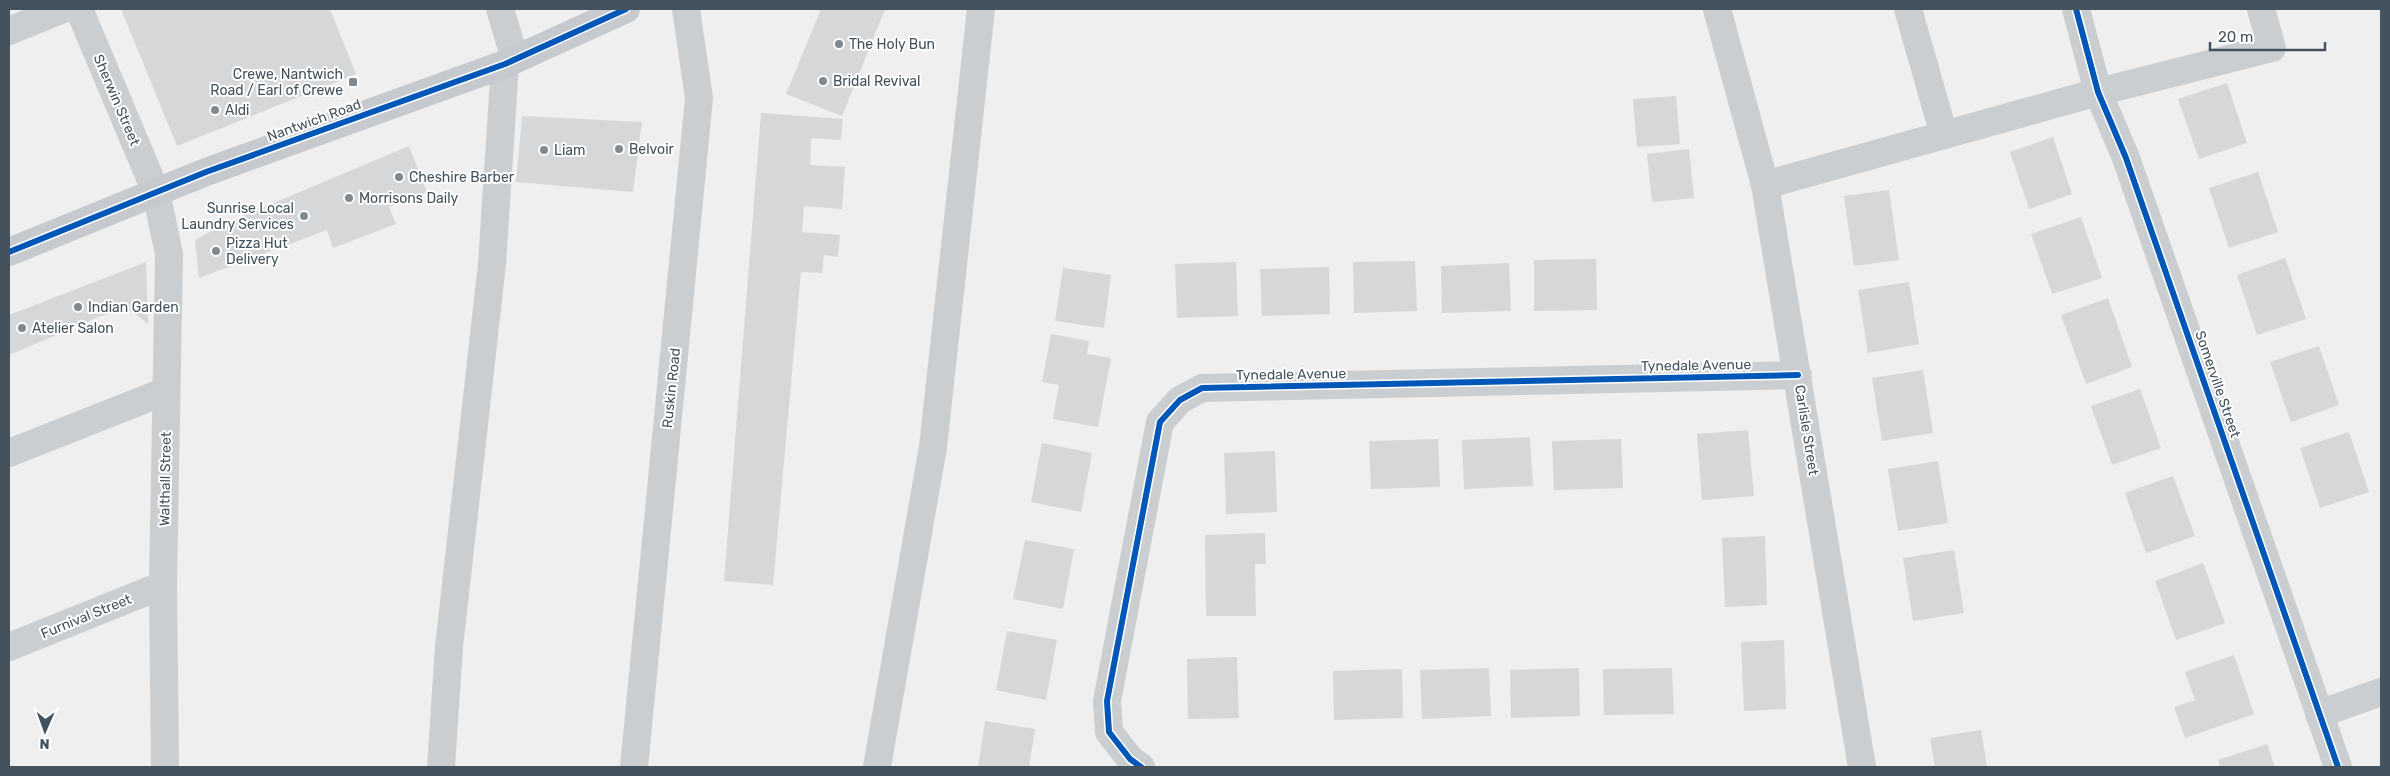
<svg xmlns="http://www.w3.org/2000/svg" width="2390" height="776" font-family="Rubik,sans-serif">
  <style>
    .building { fill: #d6d7d9 }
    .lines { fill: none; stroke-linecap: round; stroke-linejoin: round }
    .minor { stroke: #cbced0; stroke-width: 28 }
    .major { stroke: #c6cace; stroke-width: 28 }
    .cycleway-casing { stroke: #fff; stroke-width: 9 }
    .cycleway { stroke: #0057b8; stroke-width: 6 }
    .poi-dot { fill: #808990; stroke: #fff; stroke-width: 2 }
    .labels { text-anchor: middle; stroke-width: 4; stroke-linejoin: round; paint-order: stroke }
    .poi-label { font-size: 14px; fill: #44525d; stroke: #fff; text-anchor: start }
    .street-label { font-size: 14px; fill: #44525d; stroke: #fff }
  </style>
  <rect width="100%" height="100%" fill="#f0efef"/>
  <!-- building -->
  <g class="building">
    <path d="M121,9H330L356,74L177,146Z"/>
    <path d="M821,9H885L842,116L786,94Z"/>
    <path d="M2227,83L2247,143L2199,159L2178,99Z"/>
    <path d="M1676,96L1680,144L1637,147L1633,99Z"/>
    <path d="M761,113L843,119L841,140L811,138L810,165L845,167L842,209L804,206L802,232L840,235L838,257L824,255L822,273L801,272L773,585L724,581Z"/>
    <path d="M522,116L642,122L633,192L516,182Z"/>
    <path d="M2053,137L2072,194L2029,209L2010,152Z"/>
    <path d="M409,146L427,192L389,207L396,224L333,248L327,230L199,278L195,240L226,223Z"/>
    <path d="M1689,149L1694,198L1652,202L1647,154Z"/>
    <path d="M2258,172L2278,232L2229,248L2209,188Z"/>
    <path d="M1889,190L1899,260L1854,266L1844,196Z"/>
    <path d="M2081,217L2102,278L2052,294L2031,234Z"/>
    <path d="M2285,258L2306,319L2257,335L2237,275Z"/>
    <path d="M1596,259L1597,310L1534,311V260Z"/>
    <path d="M1415,261L1417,311L1354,313L1353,262Z"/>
    <path d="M146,262L148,324L130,310L101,316L9,355V315Z"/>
    <path d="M1236,262L1238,316L1177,318L1175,264Z"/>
    <path d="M1509,263L1511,311L1442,313L1441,266Z"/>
    <path d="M1329,267L1330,314L1262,316L1260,269Z"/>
    <path d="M1063,268L1111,275L1104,328L1055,321Z"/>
    <path d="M1909,282L1919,344L1868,353L1858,290Z"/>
    <path d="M2108,298L2132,367L2086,384L2061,315Z"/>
    <path d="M1051,334L1089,341L1087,354L1111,358L1098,427L1053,419L1059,385L1042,382Z"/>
    <path d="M2319,346L2339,405L2291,422L2270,362Z"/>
    <path d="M1923,370L1933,433L1882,441L1872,378Z"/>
    <path d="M2140,389L2161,448L2112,465L2091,406Z"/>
    <path d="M1748,430L1754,496L1702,500L1697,434Z"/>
    <path d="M2349,432L2369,492L2320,508L2300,448Z"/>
    <path d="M1530,437L1533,486L1464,489L1462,440Z"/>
    <path d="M1438,439L1440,487L1371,489L1369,441Z"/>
    <path d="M1621,439L1623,488L1554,490L1552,441Z"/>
    <path d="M1042,443L1092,453L1081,512L1031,502Z"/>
    <path d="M1275,451L1277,512L1226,514L1224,453Z"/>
    <path d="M1938,461L1948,523L1898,531L1888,469Z"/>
    <path d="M2173,476L2195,536L2146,553L2125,493Z"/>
    <path d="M1265,533L1266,564H1255L1256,616H1206L1205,535Z"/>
    <path d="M1765,536L1767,605L1725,607L1722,538Z"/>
    <path d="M1025,540L1074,549L1063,609L1013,599Z"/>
    <path d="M1954,550L1964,613L1913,621L1903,558Z"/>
    <path d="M2203,563L2225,623L2176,640L2155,581Z"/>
    <path d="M1007,631L1057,640L1046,700L996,690Z"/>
    <path d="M1784,640L1786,709L1744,711L1741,642Z"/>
    <path d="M2234,655L2254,714L2185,738L2174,707L2195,700L2185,672Z"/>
    <path d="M1237,657L1239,718L1188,719L1187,659Z"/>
    <path d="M1489,668L1491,716L1422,719L1420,670Z"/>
    <path d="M1579,668L1580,716L1511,718L1510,670Z"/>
    <path d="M1672,668L1674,714L1604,715L1603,669Z"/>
    <path d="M1402,669L1403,718L1334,720L1333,671Z"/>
    <path d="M985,721L1035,729L1029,767H978Z"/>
    <path d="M1981,730L1987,767H1935L1930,738Z"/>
    <path d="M2267,744L2275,767H2221L2218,760Z"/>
  </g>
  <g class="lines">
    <!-- minor -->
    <g class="minor">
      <path d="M79,9L156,192L169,254L163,585L165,767"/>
      <path d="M500,9L515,59"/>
      <path d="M1717,9L1765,185L1862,767"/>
      <path d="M1908,9L1944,135"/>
      <path d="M2076,9L2098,92L2126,158L2338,767"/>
      <path d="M9,31L63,9"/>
      <path d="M1765,185L2098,92L2272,48L2261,9"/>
      <path d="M9,453L166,391"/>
      <path d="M9,647L163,585"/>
      <path d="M2319,714L2381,692"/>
      <path d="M441,767L449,647L492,264L505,64"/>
      <path d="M634,767L699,98L686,9"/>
      <path d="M877,767L933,447L981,9"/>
      <path d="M1141,767L1130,759L1109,732L1107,701L1160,422L1180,400L1202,388L1798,375"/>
    </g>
    <!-- major -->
    <path class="major" d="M9,252L206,172L505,64L626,9"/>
    <!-- cycleway casing -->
    <g class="cycleway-casing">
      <g id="cycleway">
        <path d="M2076,9L2098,92L2126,158L2338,767"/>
        <path d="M9,252L206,172L505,64L626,9"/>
        <path d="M1141,767L1130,759L1109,732L1107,701L1160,422L1180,400L1202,388L1798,375"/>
      </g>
    </g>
    <!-- cycleway -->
    <use href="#cycleway" class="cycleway"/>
  </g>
  <!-- markers -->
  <g class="poi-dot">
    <circle cx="839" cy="44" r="5"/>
    <circle cx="823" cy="81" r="5"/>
    <rect x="348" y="77" width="10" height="10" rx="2.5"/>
    <circle cx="215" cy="110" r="5"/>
    <circle cx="619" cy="149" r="5"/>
    <circle cx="544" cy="150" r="5"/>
    <circle cx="399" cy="177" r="5"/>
    <circle cx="349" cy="198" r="5"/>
    <circle cx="304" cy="216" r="5"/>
    <circle cx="216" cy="251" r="5"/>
    <circle cx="78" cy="307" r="5"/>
    <circle cx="22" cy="328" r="5"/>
  </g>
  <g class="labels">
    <!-- poi labels -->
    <g class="poi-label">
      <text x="849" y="49">The Holy Bun</text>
      <text x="343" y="79" text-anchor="end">Crewe, Nantwich<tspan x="343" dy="16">Road / Earl of Crewe</tspan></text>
      <text x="833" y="86">Bridal Revival</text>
      <text x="225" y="115">Aldi</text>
      <text x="629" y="154">Belvoir</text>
      <text x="554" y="155">Liam</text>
      <text x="409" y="182">Cheshire Barber</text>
      <text x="359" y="203">Morrisons Daily</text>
      <text x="294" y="213" text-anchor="end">Sunrise Local<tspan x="294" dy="16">Laundry Services</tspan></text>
      <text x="226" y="248">Pizza Hut<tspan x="226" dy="16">Delivery</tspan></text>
      <text x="88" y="312">Indian Garden</text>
      <text x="32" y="333">Atelier Salon</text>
    </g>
    <!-- street labels -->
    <g class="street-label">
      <text transform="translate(117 100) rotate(67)" y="5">Sherwin Street</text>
      <text transform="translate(314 120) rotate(-20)" y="5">Nantwich Road</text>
      <text transform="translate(1696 365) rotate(-1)" y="5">Tynedale Avenue</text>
      <text transform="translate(1291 374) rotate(-1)" y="5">Tynedale Avenue</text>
      <text transform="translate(2218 384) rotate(71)" y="5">Somerville Street</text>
      <text transform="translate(671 388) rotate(-84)" y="5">Ruskin Road</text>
      <text transform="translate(1807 430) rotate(81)" y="5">Carlisle Street</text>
      <text transform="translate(165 479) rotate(-89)" y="5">Walthall Street</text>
      <text transform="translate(86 616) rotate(-22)" y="5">Furnival Street</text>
    </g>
  </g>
  <!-- border -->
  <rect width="2390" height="776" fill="none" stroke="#44525d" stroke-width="20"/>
  <!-- north arrow -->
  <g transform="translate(45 731) rotate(182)" stroke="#ffffff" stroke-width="4" paint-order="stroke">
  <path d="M0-4L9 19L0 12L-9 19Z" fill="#44525d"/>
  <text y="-8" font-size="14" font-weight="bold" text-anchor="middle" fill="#44525d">N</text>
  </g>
  <!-- scale -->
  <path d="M2210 42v8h115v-8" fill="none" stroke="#44525d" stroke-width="2.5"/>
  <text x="2218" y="42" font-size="15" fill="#44525d" stroke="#ffffff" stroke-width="4" paint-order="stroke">20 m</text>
</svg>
